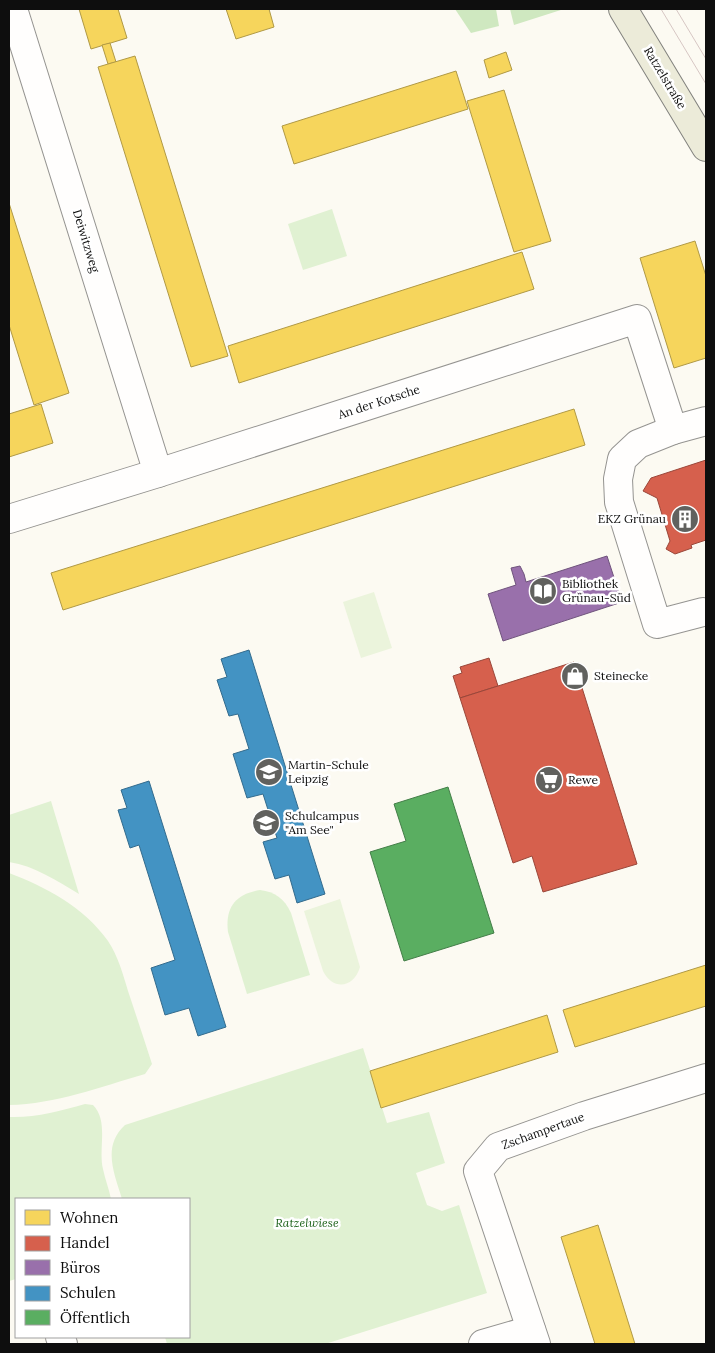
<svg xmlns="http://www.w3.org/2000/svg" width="715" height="1353" font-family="Lora,serif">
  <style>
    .green { fill: #e0f1d2 }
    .forest { fill: #cfe8c0 }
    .pitch { fill: #ebf4dc }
    .homes { fill: #f6d55c; stroke: #b09945 }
    .shops { fill: #d6604d; stroke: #9a473a }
    .offices { fill: #9970ab; stroke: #6f537c }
    .schools { fill: #4393c3; stroke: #336b8d }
    .public { fill: #5aae61; stroke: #437e48 }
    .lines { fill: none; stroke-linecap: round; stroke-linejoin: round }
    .minor-casing { stroke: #959491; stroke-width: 30 }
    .major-casing { stroke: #82827e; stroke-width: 30 }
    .minor { stroke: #fffefd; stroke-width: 28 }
    .major { stroke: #ecebd9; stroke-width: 28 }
    .tram { stroke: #d7c7c4; stroke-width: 1 }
    .labels { text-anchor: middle; stroke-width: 5; stroke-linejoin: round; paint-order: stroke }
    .street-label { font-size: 12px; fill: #0e0e0e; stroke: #fff }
    .poi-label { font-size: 12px; fill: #0e0e0e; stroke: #fff; text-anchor: start }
    .park-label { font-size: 12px; font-style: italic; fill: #21651e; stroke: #fff }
  </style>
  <rect width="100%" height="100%" fill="#fcfaf2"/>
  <!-- green -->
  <g class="green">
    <path d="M332,209L347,256L303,270L288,224Z"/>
    <path d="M51,801L79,894C57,881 35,866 9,862V815Z"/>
    <path d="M9,873C46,887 84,907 108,941C118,956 123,974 128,991C136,1015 144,1039 152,1064L145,1074C100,1087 56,1104 9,1105Z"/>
    <path d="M260,890C275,892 284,898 291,913L310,975L247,994L228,932C225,908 235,894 260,890Z"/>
    <path d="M363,1048L387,1123L429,1112L445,1163L416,1173L427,1205L442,1211L459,1205L487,1293L325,1344H167L165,1337H189V1199H122C114,1173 102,1146 125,1125Z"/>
    <path d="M85,1104L93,1105C109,1121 98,1149 103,1169C105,1179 109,1189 111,1199H16V1279L9,1281V1117C35,1118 60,1111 85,1104Z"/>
  </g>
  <!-- forest -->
  <g class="forest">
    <path d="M455,9H496L499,26L471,33Z"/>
    <path d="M510,9H564L514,25Z"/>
  </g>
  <!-- pitch -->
  <g class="pitch">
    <path d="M374,592L392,648L361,658L343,602Z"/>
    <path d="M340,899L360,967C354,988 333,991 323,971L304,911Z"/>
  </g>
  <!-- homes -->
  <g class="homes">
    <path d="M79,9H118L127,38L91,49Z"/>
    <path d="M226,9H269L274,27L236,39Z"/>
    <path d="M110,43L116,62L108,64L102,45Z"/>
    <path d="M506,52L512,70L489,78L484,60Z"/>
    <path d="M135,56L228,356L191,367L98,67Z"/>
    <path d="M456,71L468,109L294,164L282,126Z"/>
    <path d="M504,90L551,241L514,252L467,101Z"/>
    <path d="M9,203L69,393L34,405L9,325Z"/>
    <path d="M695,241L706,276V358L674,368L640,258Z"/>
    <path d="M522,252L534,289L239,383L228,346Z"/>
    <path d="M41,404L53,443L9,457V414Z"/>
    <path d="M574,409L585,445L63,610L51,573Z"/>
    <path d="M706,965V1006L575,1047L563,1010Z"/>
    <path d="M547,1015L558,1052L381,1108L370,1071Z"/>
    <path d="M598,1225L635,1344H595L561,1237Z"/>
  </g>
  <!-- shops -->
  <g class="shops">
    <path d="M706,460V540L691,545L692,548L675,554L666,549L670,541L657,498L643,491L651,478Z"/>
    <path d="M489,658L498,686L460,698L453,676L462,673L460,667Z"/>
    <path d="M574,662L637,864L543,892L532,856L513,863L460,698Z"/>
  </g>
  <!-- offices -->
  <path class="offices" d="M607,556L622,602L503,641L488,594L516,585L511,568L520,566L524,574L526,582Z"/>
  <!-- schools -->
  <g class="schools">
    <path d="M249,650L325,894L297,903L289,875L275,879L263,842L277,838L263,794L247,798L233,754L249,749L238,714L229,716L217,680L227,677L221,659Z"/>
    <path d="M149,781L226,1027L198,1036L189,1008L165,1015L151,968L175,960L139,845L130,848L118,810L127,808L121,790Z"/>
  </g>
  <!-- public -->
  <path class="public" d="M448,787L494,933L404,961L370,852L406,841L394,804Z"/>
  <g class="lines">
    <!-- minor casing -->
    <g class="minor-casing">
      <g id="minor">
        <path d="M13,9L158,473"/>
        <path d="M673,430L638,444L622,459L618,479L619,502L657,624L703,612"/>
        <path d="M9,519L158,473L637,319L673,430L706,421"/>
        <path d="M60,1337L63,1344"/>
        <path d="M483,1344L531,1330"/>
        <path d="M536,1344L478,1171L498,1147L584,1116L706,1078"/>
      </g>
    </g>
    <!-- major casing -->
    <g class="major-casing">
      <path id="major" d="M623,9L706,147"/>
    </g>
    <!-- minor -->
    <use href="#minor" class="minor"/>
    <!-- major -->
    <use href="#major" class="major"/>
    <!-- tram -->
    <g class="tram">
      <path d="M661,9L706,84"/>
      <path d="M676,9L706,59"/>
    </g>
  </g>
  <!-- icons -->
  <defs>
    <g id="building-disc" transform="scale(1.4375)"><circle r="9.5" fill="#61615e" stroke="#fff"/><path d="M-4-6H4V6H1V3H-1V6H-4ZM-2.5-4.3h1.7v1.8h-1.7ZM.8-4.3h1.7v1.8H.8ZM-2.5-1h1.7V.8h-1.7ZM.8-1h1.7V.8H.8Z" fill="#fff"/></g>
    <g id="library-disc" transform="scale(1.4375)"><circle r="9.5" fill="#61615e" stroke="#fff"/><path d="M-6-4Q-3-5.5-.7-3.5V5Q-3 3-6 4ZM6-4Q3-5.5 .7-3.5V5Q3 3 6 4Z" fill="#fff"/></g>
    <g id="shop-disc" transform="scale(1.4375)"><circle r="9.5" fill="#61615e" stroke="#fff"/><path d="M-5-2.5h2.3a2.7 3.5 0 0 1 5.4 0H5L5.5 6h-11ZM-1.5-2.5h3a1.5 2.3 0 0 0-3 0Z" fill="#fff"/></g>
    <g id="school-disc" transform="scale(1.4375)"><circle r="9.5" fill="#61615e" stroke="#fff"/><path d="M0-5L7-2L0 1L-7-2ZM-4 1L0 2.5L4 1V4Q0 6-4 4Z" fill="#fff"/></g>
    <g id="supermarket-disc" transform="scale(1.4375)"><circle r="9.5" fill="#61615e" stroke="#fff"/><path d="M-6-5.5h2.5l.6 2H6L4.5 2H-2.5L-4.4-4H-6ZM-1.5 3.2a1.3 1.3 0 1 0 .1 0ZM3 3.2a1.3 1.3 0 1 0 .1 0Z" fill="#fff"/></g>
  </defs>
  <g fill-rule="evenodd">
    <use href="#building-disc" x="685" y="519"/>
    <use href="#library-disc" x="543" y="591"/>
    <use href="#shop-disc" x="575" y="676"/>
    <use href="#school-disc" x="269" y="772"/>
    <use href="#supermarket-disc" x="549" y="780"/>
    <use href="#school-disc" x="266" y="823"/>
  </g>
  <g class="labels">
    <!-- street labels -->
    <g class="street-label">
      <text transform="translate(665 78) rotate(59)" y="4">Ratzelstraße</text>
      <text transform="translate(86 241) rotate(73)" y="4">Deiwitzweg</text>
      <text transform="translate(379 402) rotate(-18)" y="4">An der Kotsche</text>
      <text transform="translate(543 1131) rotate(-20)" y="4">Zschampertaue</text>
    </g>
    <!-- poi labels -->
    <g class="poi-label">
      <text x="666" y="523" text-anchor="end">EKZ Grünau</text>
      <text x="562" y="588">Bibliothek<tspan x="562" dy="14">Grünau-Süd</tspan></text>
      <text x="594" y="680">Steinecke</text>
      <text x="288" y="769">Martin-Schule<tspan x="288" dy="14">Leipzig</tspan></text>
      <text x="568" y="784">Rewe</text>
      <text x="285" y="820">Schulcampus<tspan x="285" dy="14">"Am See"</tspan></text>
    </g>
    <!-- park labels -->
    <g class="park-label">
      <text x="307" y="1227">Ratzelwiese</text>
    </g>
  </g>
  <!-- border -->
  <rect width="715" height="1353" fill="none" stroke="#0e0e0e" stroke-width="20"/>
  <!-- legend -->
  <rect x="15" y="1198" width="175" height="140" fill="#ffffff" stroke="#9f9f9f"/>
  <rect x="25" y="1210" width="25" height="15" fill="#f6d55c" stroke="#9f9f9f"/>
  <text x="60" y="1223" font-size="15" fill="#0e0e0e">Wohnen</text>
  <rect x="25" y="1236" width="25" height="15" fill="#d6604d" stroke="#9f9f9f"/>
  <text x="60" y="1248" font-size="15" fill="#0e0e0e">Handel</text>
  <rect x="25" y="1260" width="25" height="15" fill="#9970ab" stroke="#9f9f9f"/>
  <text x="60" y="1273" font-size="15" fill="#0e0e0e">Büros</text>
  <rect x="25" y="1286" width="25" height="15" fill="#4393c3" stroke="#9f9f9f"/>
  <text x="60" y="1298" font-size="15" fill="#0e0e0e">Schulen</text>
  <rect x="25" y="1310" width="25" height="15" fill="#5aae61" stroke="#9f9f9f"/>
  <text x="60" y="1323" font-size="15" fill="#0e0e0e">Öffentlich</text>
</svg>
